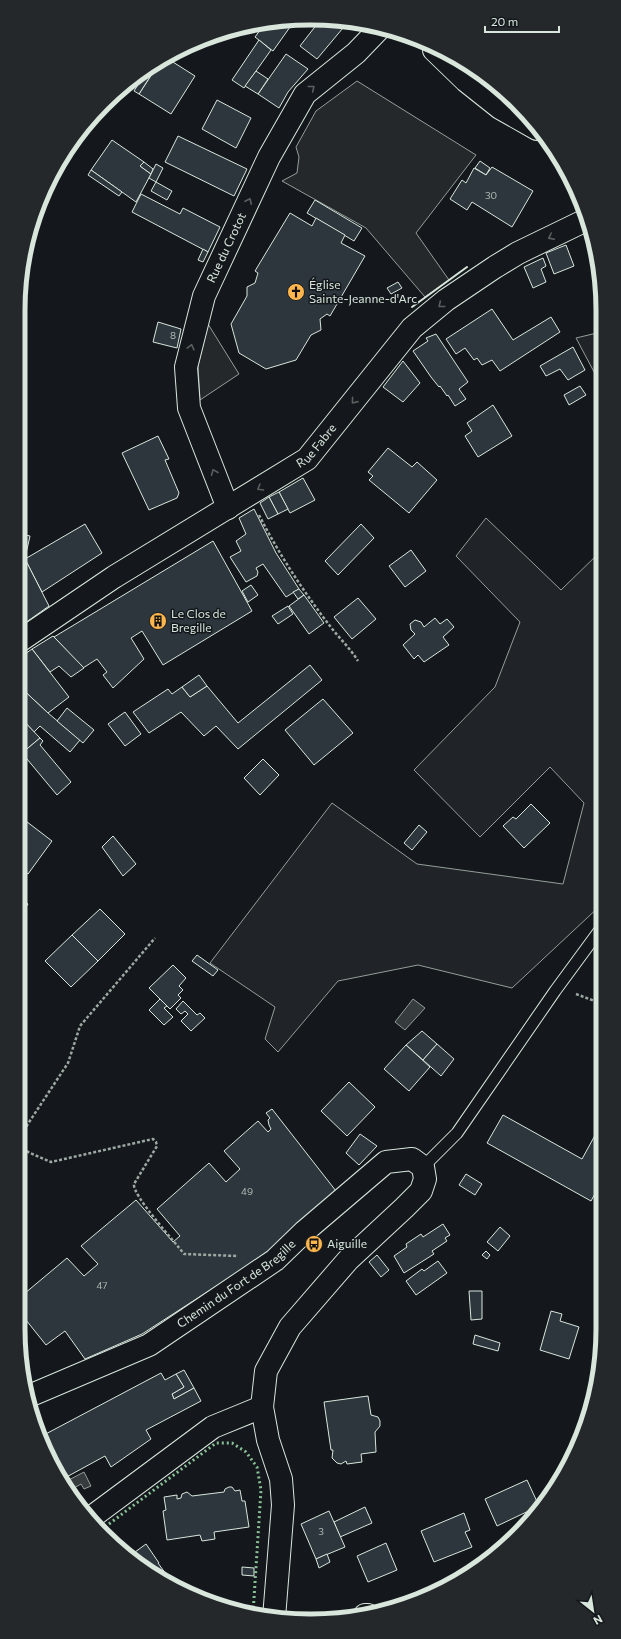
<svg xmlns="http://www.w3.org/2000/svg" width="621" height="1639" font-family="Commissioner,sans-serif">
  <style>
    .green { fill: #202428; stroke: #939e99 }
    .parking { fill: #24282b; stroke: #939e99 }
    .water { fill: #363b3e; stroke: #939e99 }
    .building { fill: #2c363c; stroke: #d8e6dc }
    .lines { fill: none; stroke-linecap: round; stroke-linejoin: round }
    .lane-casing { stroke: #d8e6dc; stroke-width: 13 }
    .street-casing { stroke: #d8e6dc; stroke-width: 24 }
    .path { stroke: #9da8a2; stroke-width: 2.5; stroke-dasharray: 3 2; stroke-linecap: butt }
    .lane { stroke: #14181c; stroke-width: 11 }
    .street { stroke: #14181c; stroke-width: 22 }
    .hedge { stroke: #8ac095; stroke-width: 3; stroke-dasharray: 2 3; stroke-linecap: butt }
    .wall { stroke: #d8e6dc; stroke-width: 2 }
    .oneway { stroke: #59605f }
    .labels { text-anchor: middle; stroke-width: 3; stroke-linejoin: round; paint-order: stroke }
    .number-label { font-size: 10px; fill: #adbab4 }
    .street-label { font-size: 12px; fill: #d8e6dc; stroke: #14181c }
    .poi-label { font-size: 12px; fill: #d8e6dc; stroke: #14181c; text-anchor: start }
    .rim { fill: none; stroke: #d8e6dc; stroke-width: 5 }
  </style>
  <rect width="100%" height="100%" fill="#14181c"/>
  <!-- green -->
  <g class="green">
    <path d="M601,332V385L576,338Z"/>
    <path d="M486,518L561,590L601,551L602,904L512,988L418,965L338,981L278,1052L265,1039L275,1007L210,963L332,803L417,864L563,884L584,803L550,767L480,837L414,770L495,687L520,622L456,556Z"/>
  </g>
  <!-- parking -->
  <g class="parking">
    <path d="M357,81L476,155L416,233L449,280L425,297L366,228L282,181L297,173L299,157L296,147L316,111Z"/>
    <path d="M208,324L239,374L200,400L198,366Z"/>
  </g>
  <!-- water -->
  <g class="water">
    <path d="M413,999L425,1008L405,1030L395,1022Z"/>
    <path d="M84,1472L91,1486L84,1489L81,1484L69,1491L63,1483Z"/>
  </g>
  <!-- building -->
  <g class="building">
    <path d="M321,19L348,22L317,59L300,46Z"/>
    <path d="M273,20H295L273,51L255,37L266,22Z"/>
    <path d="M259,40L271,50L244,88L232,80Z"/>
    <path d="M286,54L308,69L288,92L279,108L258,94Z"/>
    <path d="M165,57L195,76L171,114L139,94L162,59Z"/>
    <path d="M148,69L153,72L139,94L134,91Z"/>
    <path d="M256,71L268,79L258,94L245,86Z"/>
    <path d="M217,100L251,118L236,148L202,129Z"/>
    <path d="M178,136L247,169L234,196L165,162Z"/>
    <path d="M112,140L144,162L140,166L151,174L136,202L91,170Z"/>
    <path d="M480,161L490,168L486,175L475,168Z"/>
    <path d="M144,162L153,169L151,174L140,166Z"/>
    <path d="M156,164L163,168L156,182L149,178Z"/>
    <path d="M492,167L533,191L512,227L472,202L467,210L450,199L462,180L466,183L474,168L486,175Z"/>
    <path d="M91,170L122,192L119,196L88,175Z"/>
    <path d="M156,182L172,191L167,200L151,191Z"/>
    <path d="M141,194L180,214L183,208L220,227L208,252L132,212Z"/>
    <path d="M315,200L362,228L354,241L307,213Z"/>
    <path d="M290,213L312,226L316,218L345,235L341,243L365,256L330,316L327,314L320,319L321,330L311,335L296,360L266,369L239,353L231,324L247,296V287L255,283L258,273L255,271Z"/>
    <path d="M566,245L574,266L554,274L546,253Z"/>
    <path d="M203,249L208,252L203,262L198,260Z"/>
    <path d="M543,258L546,266L541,269L546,282L533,288L524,267Z"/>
    <path d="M598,263L600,272L601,302L591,265Z"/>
    <path d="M398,282L402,288L391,294L387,288Z"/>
    <path d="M492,309L513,340L551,317L560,332L500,371L492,360L482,365L477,358L474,360L465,348L456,354L446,339Z"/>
    <path d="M158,322L181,329L177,348L153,342Z"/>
    <path d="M436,334L468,382L459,389L466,399L455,406L448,395L447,396L440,386L439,387L431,377L413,351L428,341L426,338Z"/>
    <path d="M573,347L585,370L568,380L560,369L546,376L540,366Z"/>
    <path d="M403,361L420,383L403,402L383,387Z"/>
    <path d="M580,386L586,395L569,405L564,395Z"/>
    <path d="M493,405L512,436L478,457L465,436L472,431L467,423Z"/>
    <path d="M158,436L169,459L165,460L179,493L177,498L149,510L122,453Z"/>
    <path d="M388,448L412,467L417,462L437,480L409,513L369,480L373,476L368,472Z"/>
    <path d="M303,478L315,500L290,513L279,492Z"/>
    <path d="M279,492L288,509L278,514L269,497Z"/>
    <path d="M269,497L278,514L268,519L260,503Z"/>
    <path d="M254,509L276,553L299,589L286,597L263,564L256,568L258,572L257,576L246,582L230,557L241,551L236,541L246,534L239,518Z"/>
    <path d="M85,524L102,553L42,592L25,559Z"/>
    <path d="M361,524L374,538L338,575L325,561Z"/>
    <path d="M21,534L30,536L25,558L18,557V545Z"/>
    <path d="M213,541L252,611L163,665L142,631L131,638L144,659L113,688L103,675L107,672L97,659L83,668L54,637Z"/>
    <path d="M411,550L426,571L405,587L389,566Z"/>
    <path d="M25,559L49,606L18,628V563Z"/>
    <path d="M251,585L258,595L248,602L242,591Z"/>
    <path d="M299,589L304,595L298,599L293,592Z"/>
    <path d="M304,595L324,623L309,634L289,606Z"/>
    <path d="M358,598L376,619L352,639L334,617Z"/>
    <path d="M288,606L293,614L278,624L272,616Z"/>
    <path d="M435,618L440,624L447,619L454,627L443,637L449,645L424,662L418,655L414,659L403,645L415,634L411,630L410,624L415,620L421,622L424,627Z"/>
    <path d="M53,636L84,668L71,677L59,666L50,672L32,649Z"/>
    <path d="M32,649L69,697L48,713L18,685V659Z"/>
    <path d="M310,665L322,680L238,749L216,726L204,736L181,712L149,733L133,712L168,689L172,694L182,687L190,697L207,686L238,723Z"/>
    <path d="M199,675L207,686L190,697L182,687Z"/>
    <path d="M18,685L48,713L80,740L70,752L40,726L34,732L18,715Z"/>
    <path d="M323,699L353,733L314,765L285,730Z"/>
    <path d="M67,708L94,730L83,743L57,721Z"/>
    <path d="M125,712L141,734L125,746L108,724Z"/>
    <path d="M18,715L40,738L22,753L18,747Z"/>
    <path d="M40,738L43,741L40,745L71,782L57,795L22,753Z"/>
    <path d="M263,759L279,775L260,795L244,778Z"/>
    <path d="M531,804L550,823L524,848L503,826L513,817L516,819Z"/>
    <path d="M18,815L52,841L28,874L18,867Z"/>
    <path d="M419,825L427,832L412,850L404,843Z"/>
    <path d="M113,836L136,864L123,876L102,847Z"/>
    <path d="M18,898L28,904L18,920Z"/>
    <path d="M100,909L125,934L98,961L72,935Z"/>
    <path d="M72,935L98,961L71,987L45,961Z"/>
    <path d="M197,955L218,970L213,976L192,961Z"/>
    <path d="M173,965L186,978L179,986L183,990L178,995L181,998L170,1009L149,988Z"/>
    <path d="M160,999L167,1006L164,1008L173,1017L164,1025L149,1010Z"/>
    <path d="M183,1001L197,1015L200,1013L205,1018L191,1031L181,1021L188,1014L185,1011L181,1014L176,1009Z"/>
    <path d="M422,1031L437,1044L423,1060L406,1045Z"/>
    <path d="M437,1044L454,1059L441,1076L423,1060Z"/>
    <path d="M406,1045L430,1067L409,1091L384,1069Z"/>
    <path d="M349,1082L375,1107L347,1136L321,1111Z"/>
    <path d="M272,1109L336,1191L266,1254L142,1334L85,1359L65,1331L46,1345L18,1310V1299L67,1258L84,1276L98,1264L81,1246L136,1200L173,1242L180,1236L157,1209L209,1163L226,1182L240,1169L224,1151L258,1121L268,1132L271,1129L269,1125L268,1120L270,1118L266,1113Z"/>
    <path d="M503,1115L582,1159L599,1128L603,1130V1179L591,1201L487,1143Z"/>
    <path d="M360,1134L377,1146L359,1165L346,1153Z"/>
    <path d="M466,1174L482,1184L475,1195L459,1185Z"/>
    <path d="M443,1224L450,1235L445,1238L447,1241L432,1251L434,1254L404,1273L394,1256L407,1247L406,1244L421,1234L423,1237Z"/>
    <path d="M500,1227L510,1236L498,1251L487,1242Z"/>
    <path d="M486,1251L490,1255L487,1259L482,1255Z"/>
    <path d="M377,1255L389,1270L381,1277L369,1262Z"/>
    <path d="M438,1261L447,1273L416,1295L406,1281L422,1269L424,1271Z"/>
    <path d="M469,1291H482V1319L471,1320Z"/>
    <path d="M551,1311L562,1314L560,1321L579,1327L569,1359L540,1350Z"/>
    <path d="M475,1335L500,1343L498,1351L473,1344Z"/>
    <path d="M184,1370L194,1388L174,1399L172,1394L184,1387L176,1374Z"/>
    <path d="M161,1373L165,1380L176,1374L184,1387L172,1394L174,1399L194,1388L201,1401L146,1430L151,1439L111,1467L105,1456L61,1480L40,1437Z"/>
    <path d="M368,1396L371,1415L378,1417L380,1421V1426L375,1432L376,1452L361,1454L362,1462L347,1464L346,1461L341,1464L337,1463L332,1458L333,1450H331L324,1402Z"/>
    <path d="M527,1480L539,1506L497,1526L485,1499Z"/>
    <path d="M229,1487H232L235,1491L240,1490L242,1501H245L249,1527L214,1532L215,1539L202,1541L200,1535L167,1540L163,1511L166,1510L164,1497L177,1495V1499L181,1498L182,1494L187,1492L192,1496L224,1492L225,1489Z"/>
    <path d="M365,1507L372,1523L340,1537L334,1522Z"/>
    <path d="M329,1511L345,1547L316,1559L301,1524Z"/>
    <path d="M464,1513L470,1530L465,1532L472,1547L434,1562L421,1531Z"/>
    <path d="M386,1543L397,1570L368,1582L357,1556Z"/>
    <path d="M146,1544L159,1563H158L168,1577L163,1581L131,1555Z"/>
    <path d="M327,1554L330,1562L319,1568L316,1559Z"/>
    <path d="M242,1567L254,1568V1576L242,1575Z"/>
  </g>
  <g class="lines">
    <!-- lane casing -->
    <g class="lane-casing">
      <path id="lane" d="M423,1167L457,1133L555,991L602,927"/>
    </g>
    <!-- street casing -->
    <g class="street-casing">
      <g id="street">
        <path d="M434,50L466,81L500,108L537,129"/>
        <path id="s1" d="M228,508L189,408L186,367L204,296L269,157L305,94L356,53L381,27"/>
        <path id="s2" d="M18,642L114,577L307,459L412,328L446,300L495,267L518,253L586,220"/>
        <path id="s3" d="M29,1396L149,1345L275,1260L305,1231L386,1162L412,1159L423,1167L425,1179L421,1191L404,1208L348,1260L290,1327L266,1371L262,1407L268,1440L281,1479L283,1505L274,1618"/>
        <path d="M89,1519L213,1427L262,1407"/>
        <path d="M365,1615H368"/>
      </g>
    </g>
    <!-- path -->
    <g class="path">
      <path d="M259,515C279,554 303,591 330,626C339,638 350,648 358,661"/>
      <path d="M576,994L600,1003L602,1002"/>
      <path d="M18,1139L68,1063L80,1026L155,938"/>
      <path d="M18,1146L30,1153L51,1162L153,1139L156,1142L157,1146L134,1184C132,1195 175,1242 184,1254L238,1256"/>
    </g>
    <!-- lane -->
    <use href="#lane" class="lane"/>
    <!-- street -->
    <use href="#street" class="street"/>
    <!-- hedge -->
    <path class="hedge" d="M101,1530L216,1443H232L246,1452L257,1467L261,1490L253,1614"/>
    <!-- wall -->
    <path class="wall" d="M412,307L467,267"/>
  </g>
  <!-- one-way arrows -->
  <defs><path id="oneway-chevron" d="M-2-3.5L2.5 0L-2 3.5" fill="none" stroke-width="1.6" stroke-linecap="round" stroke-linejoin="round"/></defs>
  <g class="oneway">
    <use href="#oneway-chevron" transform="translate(312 88) rotate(-39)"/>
    <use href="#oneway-chevron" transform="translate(249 201) rotate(-65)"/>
    <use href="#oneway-chevron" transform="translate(551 237) rotate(154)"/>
    <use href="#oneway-chevron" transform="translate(441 305) rotate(141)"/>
    <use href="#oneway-chevron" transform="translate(191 347) rotate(-76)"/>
    <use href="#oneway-chevron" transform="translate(354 401) rotate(129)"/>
    <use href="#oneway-chevron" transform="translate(214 472) rotate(-112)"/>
    <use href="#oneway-chevron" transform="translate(260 488) rotate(149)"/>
  </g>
  <!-- icons -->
  <defs>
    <g id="church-disc" transform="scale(0.9)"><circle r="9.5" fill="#ffb74d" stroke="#14181c"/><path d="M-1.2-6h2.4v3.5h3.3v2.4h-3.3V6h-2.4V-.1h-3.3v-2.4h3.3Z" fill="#111"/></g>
    <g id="building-disc" transform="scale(0.9)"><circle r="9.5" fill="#ffb74d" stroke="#14181c"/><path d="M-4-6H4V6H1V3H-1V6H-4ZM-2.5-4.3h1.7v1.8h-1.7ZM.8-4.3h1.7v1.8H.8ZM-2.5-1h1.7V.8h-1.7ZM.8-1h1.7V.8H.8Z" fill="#111"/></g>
    <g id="bus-disc" transform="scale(0.9)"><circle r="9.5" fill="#ffb74d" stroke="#14181c"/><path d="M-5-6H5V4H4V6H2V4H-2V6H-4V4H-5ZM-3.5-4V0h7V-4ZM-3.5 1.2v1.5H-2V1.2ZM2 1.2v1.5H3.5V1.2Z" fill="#111"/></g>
  </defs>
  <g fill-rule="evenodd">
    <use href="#church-disc" x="296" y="292"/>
    <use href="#building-disc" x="158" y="621"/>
    <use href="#bus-disc" x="314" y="1244"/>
  </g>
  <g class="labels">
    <!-- number labels -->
    <g class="number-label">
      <text x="491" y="199">30</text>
      <text x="173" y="339">8</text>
      <text x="247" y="1195">49</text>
      <text x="102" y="1289">47</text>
      <text x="321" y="1535">3</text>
    </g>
    <!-- street labels -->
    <g class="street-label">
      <text dy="4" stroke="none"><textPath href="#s1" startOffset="275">Rue du Crotot</textPath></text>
      <text dy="4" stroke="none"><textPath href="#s2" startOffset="358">Rue Fabre</textPath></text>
      <text dy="4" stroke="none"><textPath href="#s3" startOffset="237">Chemin du Fort de Bregille</textPath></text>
    </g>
    <!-- poi labels -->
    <g class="poi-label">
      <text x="309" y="289">Église<tspan x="309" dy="14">Sainte-Jeanne-d'Arc</tspan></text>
      <text x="171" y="618">Le Clos de<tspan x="171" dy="14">Bregille</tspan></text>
      <text x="327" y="1248">Aiguille</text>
    </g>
  </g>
  <!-- crop -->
  <path d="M0 0H621V1639H0ZM310 25H311A285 285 0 0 1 596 310V1329A285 285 0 0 1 311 1614H310A285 285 0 0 1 25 1329V310A285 285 0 0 1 310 25Z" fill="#24282b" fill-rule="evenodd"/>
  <path class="rim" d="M310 25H311A285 285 0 0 1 596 310V1329A285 285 0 0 1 311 1614H310A285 285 0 0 1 25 1329V310A285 285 0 0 1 310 25Z"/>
  <!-- north arrow -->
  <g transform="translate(593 1611) rotate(150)" stroke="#14181c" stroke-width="3" paint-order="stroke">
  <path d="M0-3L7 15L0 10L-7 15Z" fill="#d8e6dc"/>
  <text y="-6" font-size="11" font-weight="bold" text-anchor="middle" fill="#d8e6dc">N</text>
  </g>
  <!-- scale -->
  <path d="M485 26v6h74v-6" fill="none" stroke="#d8e6dc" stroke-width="2"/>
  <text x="491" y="26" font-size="12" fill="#d8e6dc" stroke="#14181c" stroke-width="3" paint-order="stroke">20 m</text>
</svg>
